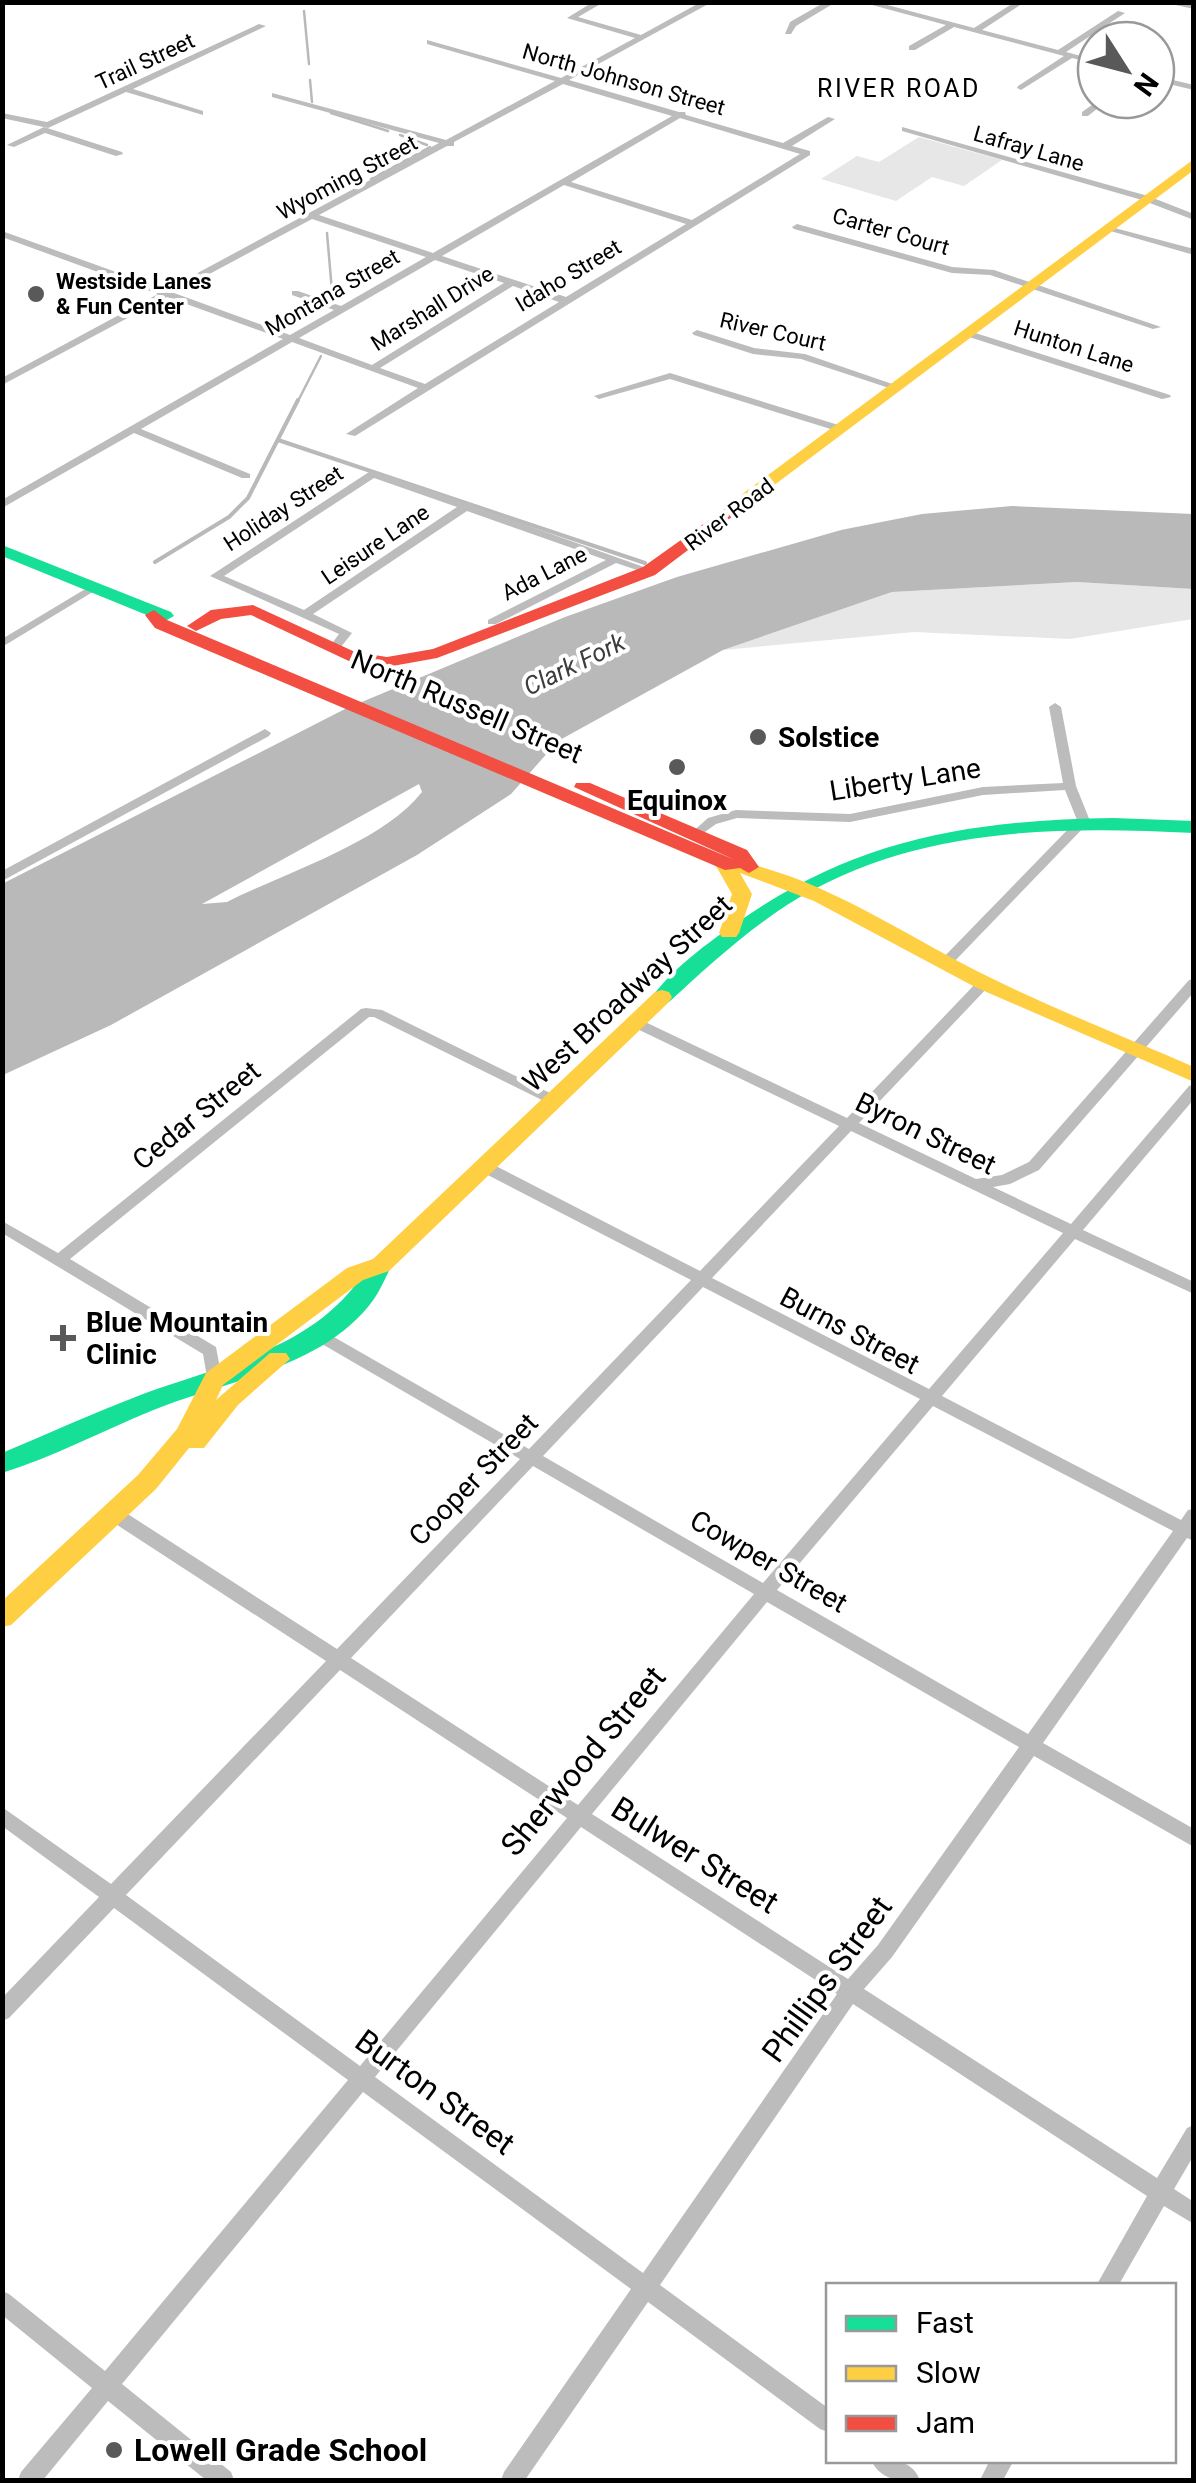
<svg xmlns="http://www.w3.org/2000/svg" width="1196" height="2483" font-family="Roboto,sans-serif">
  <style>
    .green { fill: #e7e7e7 }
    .water { fill: #b9b9b9; fill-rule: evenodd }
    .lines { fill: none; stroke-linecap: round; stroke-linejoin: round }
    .stream-far1 { stroke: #b9b9b9; stroke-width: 2.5 }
    .stream { stroke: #b9b9b9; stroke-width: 4 }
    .street { fill: #bcbcbc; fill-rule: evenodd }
    .fast { fill: #16e098; fill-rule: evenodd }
    .slow { fill: #ffcf43; fill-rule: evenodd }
    .jam { fill: #f24e42; fill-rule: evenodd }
    .poi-dot { fill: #595959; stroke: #fff; stroke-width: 4 }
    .labels { text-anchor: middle; stroke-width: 8; stroke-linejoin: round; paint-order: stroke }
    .far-street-label { font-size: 22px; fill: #000; stroke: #fff }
    .far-poi-label { font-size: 22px; font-weight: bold; fill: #000; stroke: #fff; text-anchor: start }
    .far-neighbourhood-label { font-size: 25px; letter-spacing: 2.5px; fill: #000; stroke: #fff }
    .far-water-label { font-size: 25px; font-style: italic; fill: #3c3c3c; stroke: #fff }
    .street-label { font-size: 28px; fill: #000; stroke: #fff }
    .poi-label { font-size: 28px; font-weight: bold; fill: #000; stroke: #fff; text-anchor: start }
    .near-street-label { font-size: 32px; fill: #000; stroke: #fff }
    .near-poi-label { font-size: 32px; font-weight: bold; fill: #000; stroke: #fff; text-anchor: start }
  </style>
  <rect width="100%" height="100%" fill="#fff"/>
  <!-- green -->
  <g class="green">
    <path d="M919,137L1002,160L964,186L932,177L896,201L821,179L857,156L879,162Z"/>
    <path d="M1077,582L1193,589V619L1070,639L914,632L723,650L892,592Z"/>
  </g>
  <!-- water -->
  <path class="water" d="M1012,506L1193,514V589L1077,582L892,592L723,650L558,741L511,794L417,855L111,1025L3,1075L2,884L345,709L565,617L677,577L841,530L922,514ZM419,784L422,792C382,843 286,872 227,902L202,904Z"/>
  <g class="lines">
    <!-- stream-far1 -->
    <g class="stream-far1">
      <path d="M304,11L309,64"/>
      <path d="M310,80L312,102"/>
      <path d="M331,113L388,131"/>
      <path d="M400,135L427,145"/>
      <path d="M371,179L430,147"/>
      <path d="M327,233L333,303"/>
      <path d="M297,403L321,356"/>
    </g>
    <!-- stream -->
    <g class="stream">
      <path d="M278,440L645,563"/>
      <path d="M155,562L229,517L248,498L298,400"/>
    </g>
    <!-- street -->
    <g class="street">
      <path d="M593,2H604L578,17L641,35L701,2H712L569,80L679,112H685L686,115L783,143L828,117L835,119L792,146L810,151V155L355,436L346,434L418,388L292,342L141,429L250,474V478H242L134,433L2,508V500L283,339L167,297L2,385V378L158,294L2,237V231L166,290L439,143L272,97V93L446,140L555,81L427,44V40L561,78L635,38L567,18ZM563,84L672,116L433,253L319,215L447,146H454V142ZM680,118L800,154L692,220L571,182ZM564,185L686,224L566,297L442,256ZM312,219L426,257L341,306L298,291H292V295L334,310L290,335L174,293ZM435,260L504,283L372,365L299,338ZM513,286L559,302L425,384L380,368Z"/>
      <path d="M825,2H836L796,26L791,34H785L790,22Z"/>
      <path d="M861,2H876L974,28L1015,2H1025L982,30L1058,50L1118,11L1125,13L1066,52L1096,60V64L1072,58L1021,90L1017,88L1018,86L1064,56L954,27L915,50H909V46L946,25Z"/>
      <path d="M1170,2L1194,5V9L1171,4Z"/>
      <path d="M259,24L266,26L133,89L203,111V115L126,92L48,128L2,118V113L47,122Z"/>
      <path d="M1156,76L1194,85V90L1156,81Z"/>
      <path d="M1099,100H1108L1088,116H1082V112Z"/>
      <path d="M44,127L122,152L123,154L116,156L45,133L14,147L7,145Z"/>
      <path d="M902,127L1148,196L1194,214V220L1142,200L902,131Z"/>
      <path d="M797,224L952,267L994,270L1161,327L1153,329L990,275L952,273L794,229L792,227Z"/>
      <path d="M1107,226L1194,249V255L1107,230Z"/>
      <path d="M697,330L754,348L805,354L901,387L892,389L801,359L753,354L694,335L692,333Z"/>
      <path d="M969,331L1170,395L1171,397L1162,399L966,336L964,334Z"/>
      <path d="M670,373L845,427L846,429L837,431L670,379L599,399L594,396Z"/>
      <path d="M369,472H377L465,503H472L473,506L655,571L649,574L616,563L496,624H488V620L606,560L467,511L313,614L352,633L337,652L333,653L327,650L339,634L210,576ZM374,478L457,507L304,610L224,576Z"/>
      <path d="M92,585L98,588L96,590L2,647V639Z"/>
      <path d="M1055,703L1061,707L1076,786L1090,821L949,967L944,968L937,964L1077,820L1065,790L983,795L850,822L737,818L716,824L695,839L689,835L708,818L736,810L850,814L983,787L1063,783L1049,707Z"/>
      <path d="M265,729L271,733L269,736L2,881V871Z"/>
      <path d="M984,979L989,980L991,983L989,986L859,1123L976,1179L1002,1175L1029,1162L1189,980L1194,979V992L1039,1170L1010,1184L993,1187L1071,1224L1189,1086L1194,1084V1099L1083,1230L1194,1282V1294L1075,1239L942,1396L1181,1520L1188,1510L1194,1509V1541L1187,1538L1043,1743L1194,1829V1847L1034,1756L892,1957L864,1989L1157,2178L1187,2128L1194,2125V2155L1174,2189L1194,2202V2224L1164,2206L1118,2286H1096L1147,2196L853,2004L660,2285L828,2408V2432L820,2429L648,2302L525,2480H501L504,2472L631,2289L363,2092L122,2384L231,2472L234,2480H206L108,2401L43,2480H18L21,2472L92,2388L2,2315V2291L9,2294L105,2371L348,2080L114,1908L9,2018L2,2021V1998L99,1897L2,1826V1807L111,1884L326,1661L108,1519L106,1514L108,1509L114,1507L120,1509L337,1649L520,1459L310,1337L307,1333L310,1329H320L529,1449L691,1280L480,1171L478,1167L480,1163H490L700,1271L839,1126L631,1026L629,1023L631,1020H641L847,1118L979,980ZM851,1131L1063,1233L929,1389L712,1278ZM703,1287L920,1399L763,1583L543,1456ZM933,1406L1173,1531L1028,1734L777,1590ZM533,1466L754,1594L578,1805L351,1658ZM767,1602L1019,1747L878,1945L848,1979L592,1814ZM340,1670L567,1818L360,2066L126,1895ZM581,1827L837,1994L643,2273L375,2077Z"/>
      <path d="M366,1008L382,1010L560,1098L562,1101L560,1104H550L374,1017H369L70,1259L216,1347L222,1379L220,1383H208L203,1354L2,1233V1221L58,1253L361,1009Z"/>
      <path d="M871,2460C891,2460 911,2458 920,2480C900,2481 881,2481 871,2460Z"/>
      <path d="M990,2460H1014L1003,2480H980Z"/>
    </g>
    <!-- fast -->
    <g class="fast">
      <path d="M2,545L171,612L174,616L165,621L159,620L2,556Z"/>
      <path d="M1114,818L1194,821V833C1053,826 910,827 787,905C744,933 707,967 669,1002L662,1004L652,997C673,968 709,942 738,922C857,838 972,820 1114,818Z"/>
      <path d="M381,1257L392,1265C386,1276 381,1289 374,1299C325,1368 224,1381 151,1411C102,1431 53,1457 2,1473V1453C49,1433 96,1412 143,1394C233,1361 322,1348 373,1259Z"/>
    </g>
    <!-- slow -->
    <g class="slow">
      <path d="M1194,159V170L753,501H741V495Z"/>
      <path d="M732,860C826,878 905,936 989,977C1056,1010 1125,1037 1194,1067V1082L975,987L814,901L740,873L752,894L739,933L736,937H722L719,933L732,894L716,866L719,862Z"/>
      <path d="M662,990L669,992L672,997L669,1002L389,1271L363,1280L223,1385L216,1400L270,1353H286L290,1359L238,1405L204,1448H189L156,1489L11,1625L2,1627V1601L138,1475L177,1429L206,1373L347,1268L373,1259L655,992Z"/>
    </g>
    <!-- jam -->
    <g class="jam">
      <path d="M747,493L755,498L753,501L655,575L437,658L387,667L351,662L251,615L221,619L196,631L187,626L211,610L253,605L355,652L387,657L433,649L643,567Z"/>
      <path d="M154,610L167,620L735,860L574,787L576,783H590L747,850L759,867L749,873L740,868L725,870L155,628L145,615Z"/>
    </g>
  </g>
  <!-- markers -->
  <g class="poi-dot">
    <circle cx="36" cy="294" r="10"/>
    <circle cx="758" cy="737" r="10"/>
    <circle cx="677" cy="767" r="10"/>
    <path d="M58 1323h10v10h10v10h-10v10h-10v-10h-10v-10h10z"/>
    <circle cx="114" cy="2450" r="10"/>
  </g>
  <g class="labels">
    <!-- far-street labels -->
    <g class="far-street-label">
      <text transform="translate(145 61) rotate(-25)" y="8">Trail Street</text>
      <text transform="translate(624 79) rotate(16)" y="8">North Johnson Street</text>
      <text transform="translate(1029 148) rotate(16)" y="8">Lafray Lane</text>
      <text transform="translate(347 177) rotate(-28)" y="8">Wyoming Street</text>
      <text transform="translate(891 231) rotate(16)" y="8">Carter Court</text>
      <text transform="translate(568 275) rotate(-31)" y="8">Idaho Street</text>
      <text transform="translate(332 292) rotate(-30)" y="8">Montana Street</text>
      <text transform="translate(432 308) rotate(-32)" y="8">Marshall Drive</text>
      <text transform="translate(773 331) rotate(13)" y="8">River Court</text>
      <text transform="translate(1074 346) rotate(18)" y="8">Hunton Lane</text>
      <text transform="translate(283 508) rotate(-33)" y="8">Holiday Street</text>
      <text transform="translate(729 514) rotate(-37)" y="8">River Road</text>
      <text transform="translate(375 544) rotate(-34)" y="8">Leisure Lane</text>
      <text transform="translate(544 573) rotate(-27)" y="8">Ada Lane</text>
    </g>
    <!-- far-poi labels -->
    <g class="far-poi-label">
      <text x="56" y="289">Westside Lanes<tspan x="56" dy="25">&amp; Fun Center</tspan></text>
    </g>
    <!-- far-neighbourhood labels -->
    <g class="far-neighbourhood-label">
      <text x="899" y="97">RIVER ROAD</text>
    </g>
    <!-- far-water labels -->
    <g class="far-water-label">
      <text transform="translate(574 664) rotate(-26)" y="9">Clark Fork</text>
    </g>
    <!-- street labels -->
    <g class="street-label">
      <text transform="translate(467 706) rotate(23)" y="10">North Russell Street</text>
      <text transform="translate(905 779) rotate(-9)" y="10">Liberty Lane</text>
      <text transform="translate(627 993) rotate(-43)" y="10">West Broadway Street</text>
      <text transform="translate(196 1115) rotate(-39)" y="10">Cedar Street</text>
      <text transform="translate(926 1133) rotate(26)" y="10">Byron Street</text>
      <text transform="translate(850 1330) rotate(28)" y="10">Burns Street</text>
      <text transform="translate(473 1479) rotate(-46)" y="10">Cooper Street</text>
      <text transform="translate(769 1561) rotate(30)" y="10">Cowper Street</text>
    </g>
    <!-- poi labels -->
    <g class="poi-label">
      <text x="778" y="747">Solstice</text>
      <text x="677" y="810" text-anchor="middle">Equinox</text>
      <text x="86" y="1332">Blue Mountain<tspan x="86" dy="32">Clinic</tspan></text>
    </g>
    <!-- near-street labels -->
    <g class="near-street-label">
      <text transform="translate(583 1761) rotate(-50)" y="11">Sherwood Street</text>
      <text transform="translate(695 1855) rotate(32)" y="11">Bulwer Street</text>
      <text transform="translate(827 1979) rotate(-54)" y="11">Phillips Street</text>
      <text transform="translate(435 2092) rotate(36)" y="11">Burton Street</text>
    </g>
    <!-- near-poi labels -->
    <g class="near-poi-label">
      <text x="134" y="2461">Lowell Grade School</text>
    </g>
  </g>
  <!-- border -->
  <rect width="1196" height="2483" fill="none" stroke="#000000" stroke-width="10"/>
  <!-- legend -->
  <rect x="826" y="2283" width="350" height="180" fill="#ffffff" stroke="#999999" stroke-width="2.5"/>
  <rect x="846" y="2316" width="50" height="15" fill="#16e098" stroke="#999999" stroke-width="2.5"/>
  <text x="916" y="2333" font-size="30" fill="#000000">Fast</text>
  <rect x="846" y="2366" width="50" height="15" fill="#ffcf43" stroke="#999999" stroke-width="2.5"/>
  <text x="916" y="2383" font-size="30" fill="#000000">Slow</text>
  <rect x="846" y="2416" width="50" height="15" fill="#f24e42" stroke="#999999" stroke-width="2.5"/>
  <text x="916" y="2433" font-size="30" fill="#000000">Jam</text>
  <!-- north arrow -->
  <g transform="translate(1126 70) rotate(126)"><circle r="48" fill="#ffffff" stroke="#999999" stroke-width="2.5"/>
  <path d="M0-8L18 38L0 25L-18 38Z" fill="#595959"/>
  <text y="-15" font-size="28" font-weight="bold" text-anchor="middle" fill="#000000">N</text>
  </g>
</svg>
